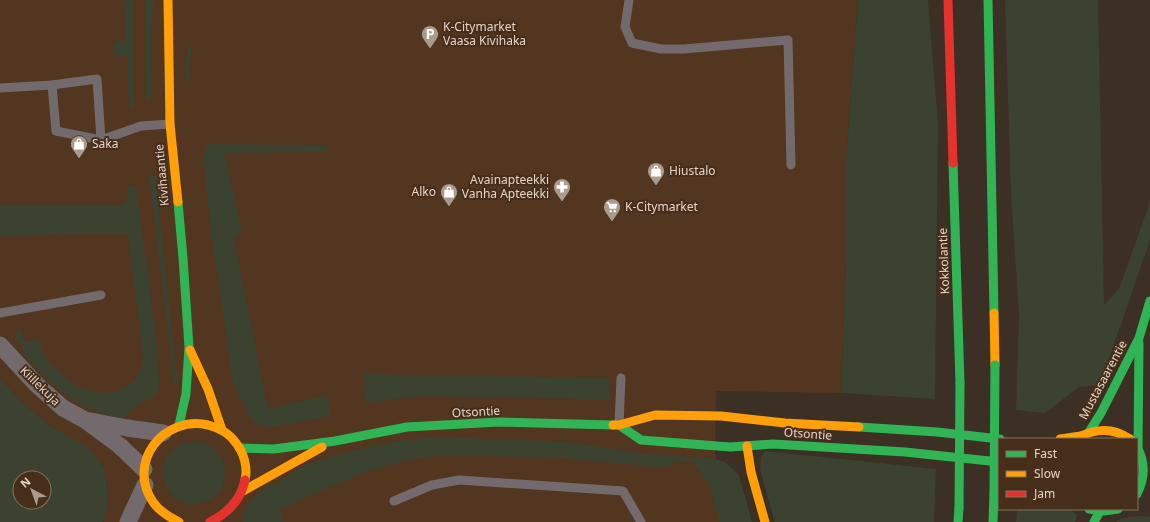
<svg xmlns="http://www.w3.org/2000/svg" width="1150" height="522" font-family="'Noto Sans',sans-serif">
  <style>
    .built { fill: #52361f }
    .green { fill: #3c4230; fill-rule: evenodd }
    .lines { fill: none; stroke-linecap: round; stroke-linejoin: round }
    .lane { stroke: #726a6c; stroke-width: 9 }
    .street { stroke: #726a6c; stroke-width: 17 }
    .fast { stroke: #30b455; stroke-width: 9 }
    .slow { stroke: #ff9f0a; stroke-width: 9 }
    .jam { stroke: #e5322d; stroke-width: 9 }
    .fast-bridge { stroke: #30b455; stroke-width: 9 }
    .labels { text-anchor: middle; stroke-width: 4; stroke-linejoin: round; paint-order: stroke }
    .poi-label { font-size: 12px; fill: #e5d5c9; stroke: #462e1a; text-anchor: start }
    .street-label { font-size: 12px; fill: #e5d5c9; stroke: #462e1a }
  </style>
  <rect width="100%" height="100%" fill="#3c2f24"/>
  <!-- built -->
  <path class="built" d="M0,0H858L846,160V260L841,393L716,391L715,453L735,522H103L107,507V488L104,468L89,449L50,426L21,401L0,378Z"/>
  <!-- green -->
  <g class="green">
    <path d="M124,0H134V107L129,109L127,55H115L114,42L126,41Z"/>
    <path d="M145,0H154L151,36V99H146Z"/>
    <path d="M858,0H928L938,124L935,399L841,393L846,260V160Z"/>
    <path d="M1005,0H1098L1104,305L1119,289L1150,202V240L1100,385L1079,387L1045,413L1016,410L1019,315L1011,193Z"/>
    <path d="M192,40L188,89L185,72V59Z"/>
    <path d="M208,144L327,145V152L224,153L242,232L233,236L268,409L328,395L330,416L267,428L254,423L247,412L233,383L210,222L203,155Z"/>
    <path d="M149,173L155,176L178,384L174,386Z"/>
    <path d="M128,186H136L156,337L159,383L158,393C146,402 130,407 122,420C112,416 102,413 92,410C64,398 41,373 20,352L23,348L15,337L17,331L21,327L24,342L38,340L47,360L76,386L103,394L119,390L134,381L141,369L143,358L128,234L0,235V206H120L128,199Z"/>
    <path d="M364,374L609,378V399L418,396L365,403Z"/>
    <path d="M0,378L21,401L50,426L89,448L104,468L107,488V507L103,522H0ZM20,478H44V502H20Z"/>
    <path d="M443,437L567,442L646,454L711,458L725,462L739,475L752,522H720L709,484L693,462L677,461L666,468L566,458L443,455L412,459L372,469L279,509L285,522H243L242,519L249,503L260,491L308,464L354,450L408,439Z"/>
    <circle cx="194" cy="473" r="31"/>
    <path d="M765,451L936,469L934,522H775L760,470L761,457Z"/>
    <path d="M1017,509H1069L1077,515L1075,522H1016Z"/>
    <path d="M1140,516L1150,517V522H1116L1122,518Z"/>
  </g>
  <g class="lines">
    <!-- lane -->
    <g class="lane">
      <path d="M629,0L625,27L632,43L661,49H684L788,40L791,165"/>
      <path d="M52,85L56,131L101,140L141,126L170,124"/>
      <path d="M0,88L52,85L97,79L101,140"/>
      <path d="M0,313L101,295"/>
      <path d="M619,425L621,378"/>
      <path d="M394,501L432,485L459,480L623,491L641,522"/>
    </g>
    <!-- street -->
    <g class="street">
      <path d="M0,345L37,385L63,408L85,420L120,446L144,469"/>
      <path d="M91,421L127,428L163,433"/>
      <path d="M128,522L145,485"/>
    </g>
    <!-- fast -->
    <g class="fast">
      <path d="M988,0L994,313"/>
      <path d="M953,163L960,383"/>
      <path d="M178,202L183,258L189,347L186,394L179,425"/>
      <path d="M619,425L641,440L730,447L773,444L905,452L999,462"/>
      <path d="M859,427L937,432L1000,439"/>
      <path d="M1089,432L1101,413L1139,338L1150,301"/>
      <path d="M1137,447C1146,463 1145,478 1137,494"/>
      <path d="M239,448L274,449L335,441L407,427L499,422L613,425"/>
      <path d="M1138,448L1139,343"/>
      <path d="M1089,509L1104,511L1118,509"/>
      <path d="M958,522L959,508"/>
      <path d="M993,522L994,493"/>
      <path d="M1094,522L1100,511"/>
    </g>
    <!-- slow -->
    <g class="slow">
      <path d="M168,0L170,124L178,202"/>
      <path d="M994,313L995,365"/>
      <path d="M190,350L208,389L222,430"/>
      <path d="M613,425H619L655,415L721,416L785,423L859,427"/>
      <path d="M1081,436C1098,428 1114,428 1130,439"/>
      <path d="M1060,439L1081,436"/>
      <path d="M747,446L751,472L765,522"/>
      <path d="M243,491L322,447"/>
      <path d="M179,522C169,517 159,511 153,502C126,462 164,415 208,425C219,428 230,434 236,443C244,453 248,468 245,480"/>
    </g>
    <!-- jam -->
    <g class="jam">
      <path d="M948,0L953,163"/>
      <path d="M210,522C228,513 241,500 245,480"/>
    </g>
    <!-- fast-bridge -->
    <g class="fast-bridge">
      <path d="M994,493L995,365"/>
      <path d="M959,508L960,383"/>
    </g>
  </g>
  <!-- icons -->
  <defs>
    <g id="parking-pin" transform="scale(0.9)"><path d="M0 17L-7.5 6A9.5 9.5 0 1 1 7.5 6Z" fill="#aa9b8f" stroke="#462e1a"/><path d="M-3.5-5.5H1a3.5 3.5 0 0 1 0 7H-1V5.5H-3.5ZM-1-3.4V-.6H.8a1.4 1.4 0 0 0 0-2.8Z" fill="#fff"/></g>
    <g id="shop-pin" transform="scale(0.9)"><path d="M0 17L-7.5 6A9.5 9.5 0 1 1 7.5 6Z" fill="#aa9b8f" stroke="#462e1a"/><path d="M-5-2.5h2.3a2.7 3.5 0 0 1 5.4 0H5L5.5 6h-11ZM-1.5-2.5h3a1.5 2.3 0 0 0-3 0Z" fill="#fff"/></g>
    <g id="pharmacy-pin" transform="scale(0.9)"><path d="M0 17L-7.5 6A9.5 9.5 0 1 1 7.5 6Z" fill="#aa9b8f" stroke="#462e1a"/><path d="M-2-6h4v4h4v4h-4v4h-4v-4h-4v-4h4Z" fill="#fff"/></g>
    <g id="supermarket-pin" transform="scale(0.9)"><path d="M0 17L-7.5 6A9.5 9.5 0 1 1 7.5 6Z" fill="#aa9b8f" stroke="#462e1a"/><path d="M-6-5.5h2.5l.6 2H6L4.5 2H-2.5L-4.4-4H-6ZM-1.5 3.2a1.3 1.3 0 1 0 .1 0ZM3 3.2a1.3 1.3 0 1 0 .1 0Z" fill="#fff"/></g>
  </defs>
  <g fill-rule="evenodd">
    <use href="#parking-pin" x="430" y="34"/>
    <use href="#shop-pin" x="79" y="144"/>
    <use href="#shop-pin" x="656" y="171"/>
    <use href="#pharmacy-pin" x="562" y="187"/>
    <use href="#shop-pin" x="449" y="192"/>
    <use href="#supermarket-pin" x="612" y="207"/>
  </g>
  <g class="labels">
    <!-- poi labels -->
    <g class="poi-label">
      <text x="443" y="31">K-Citymarket<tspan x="443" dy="14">Vaasa Kivihaka</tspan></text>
      <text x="92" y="148">Saka</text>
      <text x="669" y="175">Hiustalo</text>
      <text x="549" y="184" text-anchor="end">Avainapteekki<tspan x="549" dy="14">Vanha Apteekki</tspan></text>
      <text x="436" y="196" text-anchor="end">Alko</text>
      <text x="625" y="211">K-Citymarket</text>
    </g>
    <!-- street labels -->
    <g class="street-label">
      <text transform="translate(162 175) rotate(-95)" y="4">Kivihaantie</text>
      <text transform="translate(944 261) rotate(-92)" y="4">Kokkolantie</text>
      <text transform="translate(1103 380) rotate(-62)" y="4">Mustasaarentie</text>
      <text transform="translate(40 386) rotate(44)" y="4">Kiillekuja</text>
      <text transform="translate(476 412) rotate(-3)" y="4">Otsontie</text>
      <text transform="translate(808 434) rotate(4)" y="4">Otsontie</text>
    </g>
  </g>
  <!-- legend -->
  <rect x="998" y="438" width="140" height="72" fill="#462e1a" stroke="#867160"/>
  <rect x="1006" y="451" width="20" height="6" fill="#30b455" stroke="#867160"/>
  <text x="1034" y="458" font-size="12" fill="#e5d5c9">Fast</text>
  <rect x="1006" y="471" width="20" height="6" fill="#ff9f0a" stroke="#867160"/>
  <text x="1034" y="478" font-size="12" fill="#e5d5c9">Slow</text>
  <rect x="1006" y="491" width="20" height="6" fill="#e5322d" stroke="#867160"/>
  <text x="1034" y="498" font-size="12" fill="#e5d5c9">Jam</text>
  <!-- north arrow -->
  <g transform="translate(32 490) rotate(319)"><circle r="19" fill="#462e1a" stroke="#867160"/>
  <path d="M0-3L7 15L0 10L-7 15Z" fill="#aa9b8f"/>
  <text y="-6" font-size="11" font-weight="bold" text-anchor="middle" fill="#e5d5c9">N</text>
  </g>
</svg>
